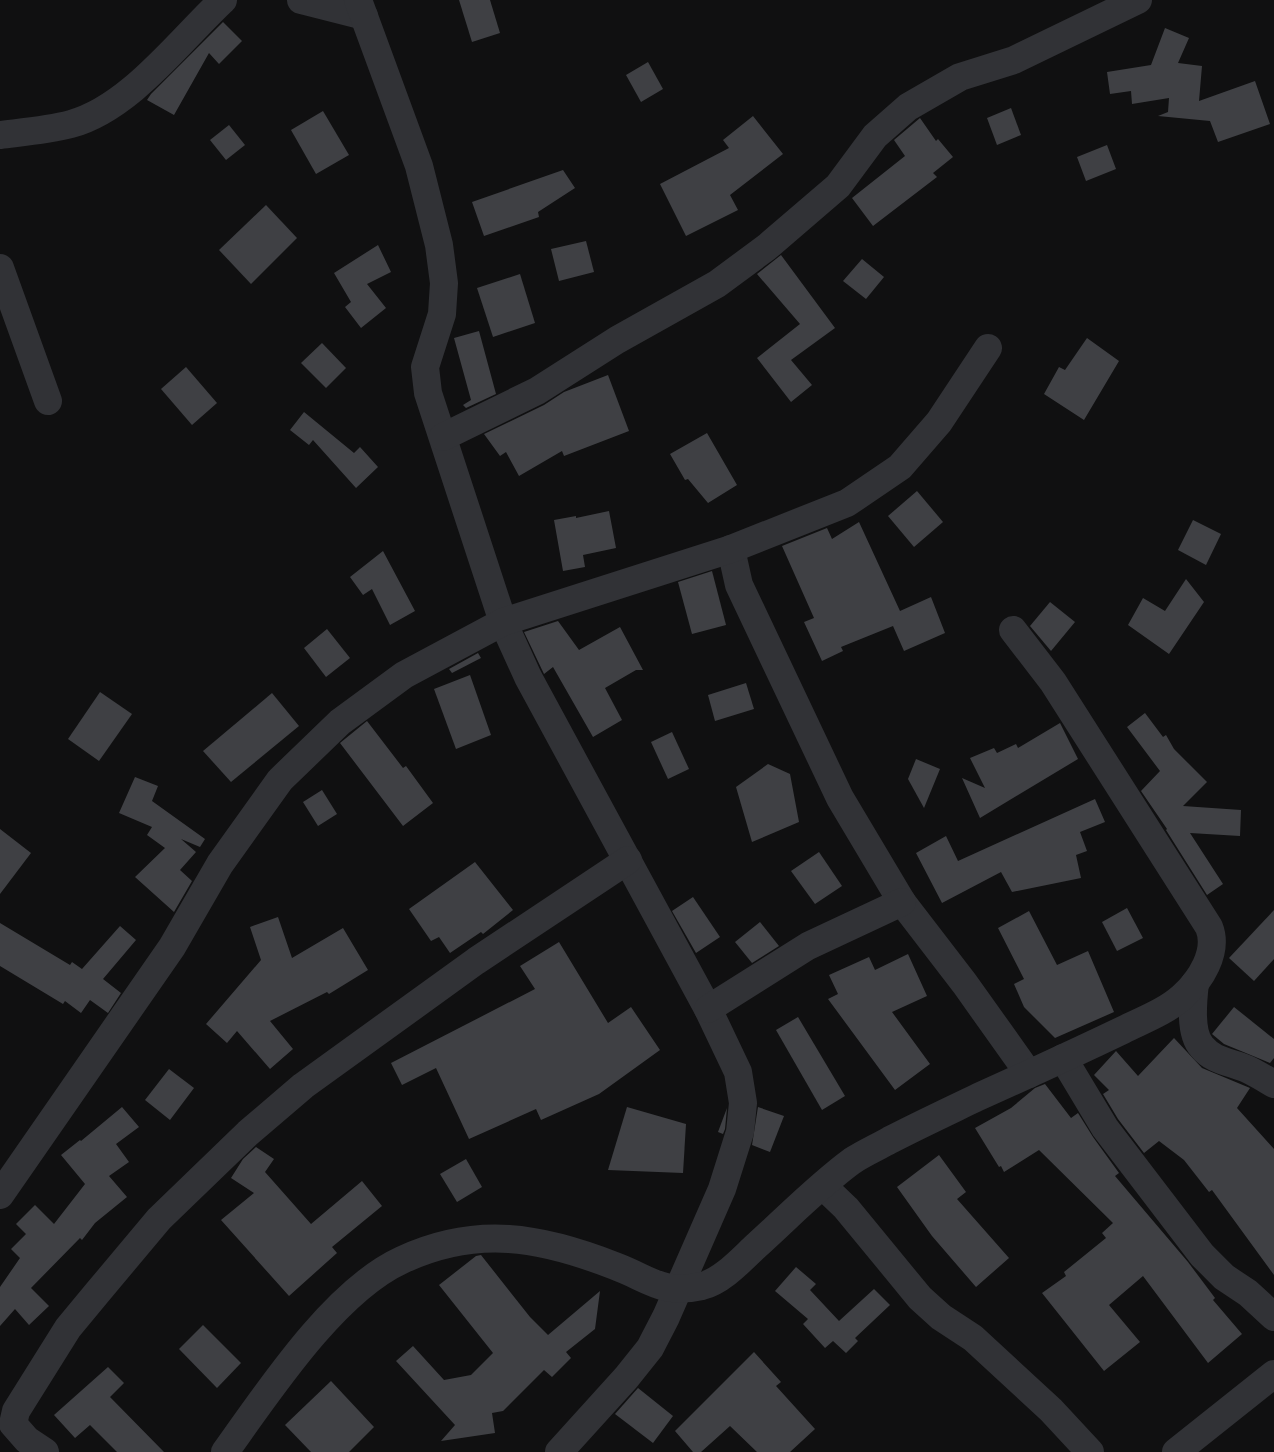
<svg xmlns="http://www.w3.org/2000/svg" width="1274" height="1452" font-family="'DejaVu Sans',sans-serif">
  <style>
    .building { fill: #3f4044 }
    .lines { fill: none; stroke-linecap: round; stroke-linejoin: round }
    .street { stroke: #313236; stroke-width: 28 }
  </style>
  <rect width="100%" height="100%" fill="#101011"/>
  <!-- building -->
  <g class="building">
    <path d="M459,0H490L500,33L472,42Z"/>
    <path d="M223,22L242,41L219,64L209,53L174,115L147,100L151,94Z"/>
    <path d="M1165,28L1189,38L1178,63L1202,66L1199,101L1255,81L1270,124L1218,142L1210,121L1158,116L1168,112L1169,98L1132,104L1131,91L1110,94L1107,72L1151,65Z"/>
    <path d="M648,62L663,89L641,102L626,75Z"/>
    <path d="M1011,108L1021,135L997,145L987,118Z"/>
    <path d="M323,111L349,155L316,174L291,130Z"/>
    <path d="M753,116L783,154L730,195L738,210L686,236L660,184L729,148L723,140Z"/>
    <path d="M920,118L936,141L938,139L953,157L933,173L937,177L873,226L852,198L905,156L894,140Z"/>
    <path d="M229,125L245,145L226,160L210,140Z"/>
    <path d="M1107,145L1116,169L1086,181L1077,157Z"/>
    <path d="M563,170L575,188L538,212L539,217L484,236L472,202Z"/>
    <path d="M266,205L297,238L251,284L219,250Z"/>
    <path d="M586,241L594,272L559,281L551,249Z"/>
    <path d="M378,245L391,272L367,284L386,308L361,328L345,307L351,302L334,273Z"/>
    <path d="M781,255L835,328L791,360L812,385L791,402L757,358L800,324L757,274Z"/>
    <path d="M862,259L884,277L866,299L843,281Z"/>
    <path d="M520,274L535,323L493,337L477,288Z"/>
    <path d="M479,331L496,394L466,408L463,405L471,400L454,338Z"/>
    <path d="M1087,338L1119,361L1084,420L1044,394L1059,367L1065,370Z"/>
    <path d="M322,343L346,368L326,388L301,363Z"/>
    <path d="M186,367L217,403L192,425L161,389Z"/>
    <path d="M608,375L629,431L564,456L562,451L519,476L506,452L500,456L484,434L544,405L564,392Z"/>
    <path d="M304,412L354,453L360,447L378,467L356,488L313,440L309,445L290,430Z"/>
    <path d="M707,433L737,485L708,503L688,479L685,480L670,454Z"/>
    <path d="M917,491L943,522L914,547L888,516Z"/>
    <path d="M609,511L616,548L583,555L585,567L563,571L554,520L576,516V518Z"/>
    <path d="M1193,520L1221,534L1206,565L1178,550Z"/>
    <path d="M859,522L900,611L931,597L945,633L904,651L893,626L841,647L843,651L822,661L804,622L814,618L782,546L827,528L832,539Z"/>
    <path d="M383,551L415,611L390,625L372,589L363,595L350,577Z"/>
    <path d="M712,571L726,625L692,634L678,582Z"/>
    <path d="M1186,579L1204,602L1169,654L1128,625L1143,598L1165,611Z"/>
    <path d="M1050,602L1075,622L1051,651L1030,626Z"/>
    <path d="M558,621L579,650L620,627L643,670H636L605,688L622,720L593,737L553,667L544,674L524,632Z"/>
    <path d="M327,629L350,658L326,677L304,648Z"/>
    <path d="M478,653L481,658L452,673L449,669Z"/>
    <path d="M470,675L491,735L456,749L434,689Z"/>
    <path d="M746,683L754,709L715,721L708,695Z"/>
    <path d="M100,692L132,714L99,761L68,739Z"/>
    <path d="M272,693L299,726L231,782L203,751Z"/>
    <path d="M1145,713L1163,737L1166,735L1174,749L1207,782L1183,806L1241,810L1240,836L1190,833L1223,884L1207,895L1166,830L1167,829L1141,791L1160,771L1127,727Z"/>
    <path d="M367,721L403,768L406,766L433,803L403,826L340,743Z"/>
    <path d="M1060,723L1078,759L980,818L962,778L985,788L970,758L994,748L997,753L1016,744L1018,748Z"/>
    <path d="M672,732L689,769L668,779L651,742Z"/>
    <path d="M916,759L940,769L924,808L908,779Z"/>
    <path d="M768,764L790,774L799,822L752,842L736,787Z"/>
    <path d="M135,777L158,786L152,801L205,839L200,847L181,839L196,852L180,870L192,881L174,912L135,877L165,848L147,835L152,827L119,813Z"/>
    <path d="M322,790L337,814L318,826L303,802Z"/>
    <path d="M1095,799L1105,822L1080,832L1087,851L1076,855L1081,878L1012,892L1001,872L942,903L916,853L946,836L958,861Z"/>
    <path d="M0,829L31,853L0,894Z"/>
    <path d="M819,852L842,886L815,904L791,871Z"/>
    <path d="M475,862L513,910L483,934L481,932L450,953L439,937L431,941L409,909Z"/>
    <path d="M693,897L720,937L696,953L672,911Z"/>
    <path d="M1127,908L1143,938L1117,951L1102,922Z"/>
    <path d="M1274,910V959L1254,981L1229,958Z"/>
    <path d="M1029,911L1057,965L1088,951L1114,1012L1055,1038L1024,1007L1014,984L1024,979L998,928Z"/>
    <path d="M278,917L292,958L343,928L368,970L329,994L327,992L270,1021L293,1049L270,1069L237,1031L227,1043L206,1024L261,960L250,927Z"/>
    <path d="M760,922L779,946L752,963L735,942Z"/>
    <path d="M0,923L70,965L72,962L82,969L120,926L136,940L103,979L121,993L108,1013L90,1000L81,1013L65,1001L63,1004L0,966Z"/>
    <path d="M559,942L608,1023L631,1007L660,1050L599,1094L541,1120L536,1109L469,1139L436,1068L402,1085L391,1063L535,989L520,966Z"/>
    <path d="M908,954L927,996L892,1012L930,1064L895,1090L828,999L838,994L829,975L869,957L875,970Z"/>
    <path d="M1234,1007L1274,1039V1058L1270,1063L1224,1044L1212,1034Z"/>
    <path d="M798,1017L845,1096L822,1110L776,1030Z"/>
    <path d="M1174,1038L1202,1068L1250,1088L1237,1108L1274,1149V1275L1212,1190L1209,1192L1184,1160L1159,1141L1144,1153L1118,1119L1103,1094L1109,1090L1094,1075L1116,1051L1138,1076Z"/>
    <path d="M169,1069L194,1088L170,1120L145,1100Z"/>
    <path d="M1045,1084L1071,1118L1078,1113L1093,1137L1119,1173L1115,1176L1188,1262L1215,1298L1213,1300L1242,1334L1208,1363L1143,1276L1109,1305L1140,1342L1104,1371L1042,1293L1066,1276L1064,1272L1106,1238L1102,1233L1113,1223L1039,1150L1004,1172L1001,1166L999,1167L975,1128L1011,1108L1035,1088Z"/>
    <path d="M122,1107L139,1127L116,1144L129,1162L109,1176L127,1197L95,1223L82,1240L80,1238L31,1288L49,1306L29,1325L15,1309L0,1326V1287L20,1258L11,1249L26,1234L16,1224L35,1205L54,1224L85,1184L61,1155L80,1140L81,1141Z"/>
    <path d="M627,1107L686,1124L683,1173L608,1170Z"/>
    <path d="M758,1107L784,1116L770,1152L752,1145Z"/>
    <path d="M727,1108L725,1129L723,1134L718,1132Z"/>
    <path d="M256,1147L274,1159L265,1172L311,1224L362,1181L382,1206L332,1247L337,1253L289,1296L221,1220L254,1193L231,1178L243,1159Z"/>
    <path d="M939,1155L966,1192L957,1199L1009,1258L976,1287L932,1236L897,1187Z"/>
    <path d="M466,1159L482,1187L457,1202L440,1174Z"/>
    <path d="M481,1255L530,1317L548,1335L600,1291L595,1329L566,1352L571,1358L552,1377L544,1370L503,1411L492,1413L495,1433L441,1441L455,1425L396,1361L413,1346L444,1380L471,1375L493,1353L439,1285L476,1256Z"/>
    <path d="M796,1267L816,1284L810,1290L839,1321L874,1289L890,1305L855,1338L858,1341L846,1353L833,1341L825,1348L803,1324L808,1319L775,1291Z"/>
    <path d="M203,1325L241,1363L217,1388L179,1349Z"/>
    <path d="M754,1352L781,1382L776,1386L815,1429L790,1452H757L730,1426L701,1452H693L675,1431Z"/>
    <path d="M108,1367L124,1383L110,1397L164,1452H117L90,1425L75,1438L54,1415Z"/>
    <path d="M331,1381L374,1427L349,1452H311L285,1425Z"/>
    <path d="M638,1388L673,1416L653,1443L615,1414Z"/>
  </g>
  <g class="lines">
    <!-- street -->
    <g class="street">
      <path d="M301,0L364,16"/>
      <path d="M358,0L419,166L439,245L444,283L442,314L425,367L428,393L503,622L528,677L708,1009L738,1072L743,1103L740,1132L722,1189L666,1317L650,1348L626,1378L559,1452"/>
      <path d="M0,135C24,132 48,130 71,124C130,108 180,40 223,0"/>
      <path d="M0,268L48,401"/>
      <path d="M443,437L537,391L617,340L717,284L767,247L838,186L875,136L908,107L960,77L1014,60L1138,0"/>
      <path d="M731,549L739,585L840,798L902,902L965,984L1029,1074"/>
      <path d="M1195,983C1193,1000 1189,1033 1202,1047C1213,1061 1231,1062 1247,1069C1256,1073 1265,1079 1274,1084"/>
      <path d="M708,1009L808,946L902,902"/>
      <path d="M1063,1058L1105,1128L1202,1255L1224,1277L1248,1293L1274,1317"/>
      <path d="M823,1186L846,1208L920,1298L941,1317L973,1338L1051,1410L1090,1452"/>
      <path d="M0,1195L172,947L220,864L280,780L340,722L404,675L503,622L731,549L847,503L900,467L939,422L988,348"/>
      <path d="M45,1452L27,1440L13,1424L16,1411L68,1328L97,1293L159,1219L248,1133L303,1086L476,961L628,860"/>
      <path d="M225,1452C268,1392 334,1291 402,1260C477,1225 541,1237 615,1266C650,1279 662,1295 702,1286C722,1281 741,1260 756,1246C787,1218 818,1186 852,1161C864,1153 878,1147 890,1140C919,1125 949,1111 978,1097C1027,1075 1075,1053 1123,1030C1143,1020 1165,1012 1182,997C1200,981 1219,952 1209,927L1053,682L1013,630"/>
      <path d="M1176,1452L1274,1374"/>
    </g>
  </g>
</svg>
